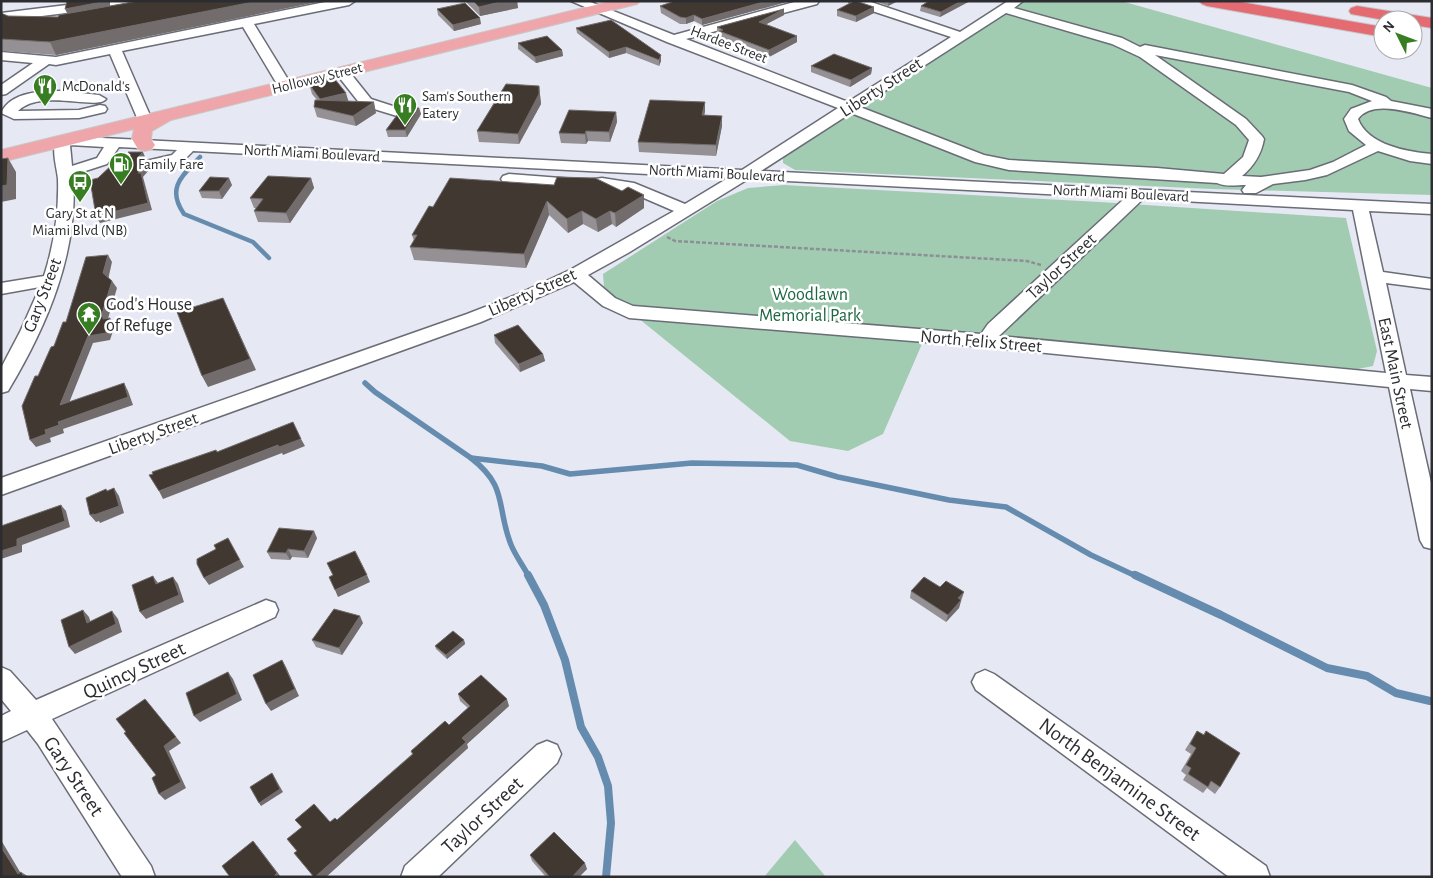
<svg xmlns="http://www.w3.org/2000/svg" width="1433" height="878" font-family="'Alegreya Sans',sans-serif">
  <style>
    .green { fill: #a1ccb1 }
    .lines { fill: none; stroke-linecap: round; stroke-linejoin: round }
    .stream-far2 { stroke: #658cae; stroke-width: 4.5 }
    .stream-far1 { stroke: #658cae; stroke-width: 5.5 }
    .stream { stroke: #658cae; stroke-width: 8 }
    .minor-casing { stroke: #6a6c76; stroke-width: 3 }
    .major-casing { stroke: #c8c8c9; stroke-width: 2 }
    .highway-casing { stroke: #c8c8c9; stroke-width: 2 }
    .path { stroke: #8d8f97; stroke-width: 2.5; stroke-dasharray: 4 2; stroke-linecap: butt }
    .minor { fill: #fff; fill-rule: evenodd }
    .major { fill: #efa6aa; fill-rule: evenodd }
    .highway { fill: #e46b72; fill-rule: evenodd }
    .wall { fill: #949093 }
    .shaded-wall { fill: #726d6c }
    .building { fill: #413832; stroke: #726d6c }
    .labels { text-anchor: middle; stroke-width: 5; stroke-linejoin: round; paint-order: stroke }
    .far-street-label { font-size: 15px; fill: #2c2d31; stroke: #fff }
    .far-poi-label { font-size: 15px; fill: #2c2d31; stroke: #fff; text-anchor: start }
    .street-label { font-size: 18px; fill: #2c2d31; stroke: #fff }
    .park-label { font-size: 18px; fill: #1b6741; stroke: #fff }
    .poi-label { font-size: 18px; fill: #2c2d31; stroke: #fff; text-anchor: start }
    .near-street-label { font-size: 21px; fill: #2c2d31; stroke: #fff }
  </style>
  <rect width="100%" height="100%" fill="#e6e8f4"/>
  <!-- green -->
  <g class="green">
    <path d="M1022,1H1121L1432,88V195L1212,189L795,170L783,163V159L786,155Z"/>
    <path d="M784,185L1100,202L1346,218L1377,351L1373,366L1358,369L928,330L883,434L848,451L790,441L643,322L604,287L603,274L717,201L748,188Z"/>
    <path d="M795,840L826,877H764Z"/>
  </g>
  <g class="lines">
    <!-- stream-far2 -->
    <path class="stream-far2" d="M200,157C182,176 166,188 184,214L253,242L269,258"/>
    <!-- stream-far1 -->
    <g class="stream-far1">
      <path d="M365,383L375,392L471,458C508,487 496,504 510,542C514,554 523,565 529,577"/>
      <path d="M471,458L542,466L570,474L692,463L797,465L838,477L949,500L1006,507L1091,555L1138,577"/>
    </g>
    <!-- stream -->
    <g class="stream">
      <path d="M528,575L544,605L565,660L581,727L598,757L608,786L611,823L606,877"/>
      <path d="M1135,575L1221,615L1327,668L1367,676L1396,693L1430,701"/>
    </g>
    <!-- minor casing -->
    <g class="minor-casing">
      <g id="minor">
        <path d="M100,1H137L131,5L1,21V13Z"/>
        <path d="M330,1H355L349,5L254,24L292,86L290,89H280L243,27L122,51L152,120L150,123H140L138,120L110,54L56,65L49,64L6,94L1,95V85L33,63L1,60V52L56,57Z"/>
        <path d="M571,1H588L674,35L798,1H819L817,4L686,39L848,102L951,37L851,4L849,1H868L960,32L1008,1H1023L1014,8L1122,38L1140,47L1145,45L1352,85L1386,97L1391,101L1432,109V118C1412,113 1372,99 1358,119C1368,145 1407,152 1432,154V164L1410,161L1378,151L1327,175L1305,180L1273,184L1256,193H1244L1242,190L1246,185C1237,185 1225,187 1217,183L1009,170L975,162L851,113L761,171L1432,204V214L1369,211L1383,272L1432,279V289L1386,283L1406,375L1432,377V391L1410,389L1432,487V549L1424,547L1420,540L1389,387L986,347L629,318L603,306L574,282L481,322L1,495V478L467,314L516,295L570,270L674,211L630,192L602,188L587,190L509,184L503,182L501,179L503,176L509,174L587,180L602,178L634,183L685,204L728,178L193,151L182,162L151,169L146,167L143,164L146,161L172,155L177,150L119,147L107,164L73,175C79,252 47,326 8,391L1,393V368L20,332L40,287L1,294V283L44,276C54,245 59,211 58,179C57,167 50,148 58,137L63,136L742,170L838,108L667,42ZM1006,13L1112,44L1140,57L1236,125L1249,140L1243,157L1224,174L1157,168L1009,160L984,155L860,107ZM1155,55L1349,92L1372,101L1351,109L1344,119L1349,131L1366,145L1333,162L1310,170L1261,177L1242,176C1254,166 1261,155 1264,139L1262,136L1246,119ZM70,145L104,147L97,158L72,166ZM748,179L1125,198L988,324L981,334L633,306L615,298L588,275L628,253ZM1143,199L1353,210L1386,373L999,336Z"/>
        <path d="M342,68L347,69L371,99L402,109L404,112L402,115L397,116L361,105L335,72Z"/>
        <path d="M63,91L99,95L106,99C97,111 41,88 18,111L79,110L100,105L105,106L107,109L105,112L79,118L14,119L1,113C11,91 43,91 63,91Z"/>
        <path d="M266,600L275,603L278,610L275,617L52,719L151,866L155,877H122L38,744L27,730L1,742V716L11,711L1,699V667L10,671L36,700Z"/>
        <path d="M985,670L994,674L1266,866L1270,877H1229L976,690L972,682L976,674Z"/>
        <path d="M547,741L557,745L561,754L557,763L438,877H401L405,866L537,745Z"/>
      </g>
    </g>
    <!-- major casing -->
    <g class="major-casing">
      <path id="major" d="M612,1H640L637,4L171,120L152,131L151,139L155,145L152,149L145,151L138,149L132,139L134,129L1,162V150Z"/>
    </g>
    <!-- highway casing -->
    <g class="highway-casing">
      <g id="highway">
        <path d="M1199,1H1235L1383,27V37L1207,6L1202,4Z"/>
        <path d="M1357,6L1432,18V28L1413,25V20H1384L1351,14L1349,11L1351,8Z"/>
      </g>
    </g>
    <!-- path -->
    <path class="path" d="M667,237L675,241L1027,261L1041,265"/>
    <!-- minor -->
    <use href="#minor" class="minor"/>
    <!-- major -->
    <use href="#major" class="major"/>
    <!-- highway -->
    <use href="#highway" class="highway"/>
  </g>
  <!-- wall -->
  <g class="wall">
    <path d="M67,1H110V6L138,1H322L56,55L1,51V13L8,16L58,17L67,13Z"/>
    <path d="M465,1H517L518,8L480,16Z"/>
    <path d="M790,1L702,25L694,21L686,24H680L661,13L660,6Z"/>
    <path d="M875,1H898L888,6Z"/>
    <path d="M929,1H970L940,17L920,11L921,6Z"/>
    <path d="M437,9L481,24L454,31L438,15Z"/>
    <path d="M784,9V15L766,24L797,36V42L769,57L719,37V34L717,33V27Z"/>
    <path d="M837,10L874,13L856,22L837,16Z"/>
    <path d="M576,28L661,61L659,66L626,53L609,58L577,33Z"/>
    <path d="M518,43L562,50L563,56L536,63L518,49Z"/>
    <path d="M811,66L872,68L871,74L850,87L811,72Z"/>
    <path d="M309,84L348,101L376,113L356,126L317,117L314,107L317,100L312,94Z"/>
    <path d="M539,86L541,104L519,144L479,142L477,131Z"/>
    <path d="M705,102L704,115L722,116V126L716,156L639,152L638,142Z"/>
    <path d="M419,108L421,114L407,137H388L386,130Z"/>
    <path d="M616,112L617,122L610,142L588,141L586,144L561,143L559,133Z"/>
    <path d="M311,178L314,188L290,223L258,222L254,211L256,208H254L250,198Z"/>
    <path d="M232,185L222,199L202,198L199,191Z"/>
    <path d="M622,191L644,195V208L616,227L612,224L598,232L583,224L568,233L549,215L526,268L414,260L410,247L414,241L412,235L433,207Z"/>
    <path d="M494,335L543,354L545,361L520,372L495,343Z"/>
    <path d="M317,538L308,558L292,557L290,560L271,559L267,552Z"/>
    <path d="M940,587L964,592L959,608L946,622L910,598L911,591Z"/>
    <path d="M363,623L342,655L316,647L312,640Z"/>
    <path d="M464,640L465,644L447,659L436,649L435,646Z"/>
    <path d="M458,694L509,706L467,744L468,748L326,877H313L297,851L301,827L295,820L330,822L337,820L412,754L411,751L449,725L468,708L460,701Z"/>
    <path d="M1197,731L1203,735L1206,731L1220,787L1215,794L1207,788L1203,793L1183,780L1186,775L1181,771L1191,754L1185,750Z"/>
    <path d="M530,855L587,869L579,877H546L532,861Z"/>
  </g>
  <!-- shaded-wall -->
  <g class="shaded-wall">
    <path d="M107,1H110V8L68,15L65,9Z"/>
    <path d="M258,1H322L56,55L50,42Z"/>
    <path d="M504,1H517L518,8L480,16L479,7Z"/>
    <path d="M767,1H790L702,25V19Z"/>
    <path d="M889,1H898L888,6Z"/>
    <path d="M961,1H970L940,17L941,12Z"/>
    <path d="M874,7V13L856,22V16Z"/>
    <path d="M784,9V15L759,28V22Z"/>
    <path d="M694,15V21L686,24V18Z"/>
    <path d="M480,18L481,24L454,31L453,25Z"/>
    <path d="M797,36V42L769,57V50Z"/>
    <path d="M626,47V53L609,58V52Z"/>
    <path d="M562,50L563,56L536,63L535,57Z"/>
    <path d="M661,55V61L659,66V60Z"/>
    <path d="M872,68L871,74L850,87L851,80Z"/>
    <path d="M539,86L541,104L519,144L518,134Z"/>
    <path d="M346,93L349,103L324,109L320,99Z"/>
    <path d="M374,102L376,113L356,126L353,116Z"/>
    <path d="M705,102V112L702,125V115Z"/>
    <path d="M419,108L421,114L407,137L405,130Z"/>
    <path d="M616,112L617,122L610,142L609,132Z"/>
    <path d="M722,116V126L716,156V145Z"/>
    <path d="M586,131L588,141L586,144L585,134Z"/>
    <path d="M143,152L146,159L141,164L138,157Z"/>
    <path d="M8,158L16,172V199L1,202V186Z"/>
    <path d="M146,164L149,170L143,177L152,210L100,223L96,216Z"/>
    <path d="M229,178L232,185L222,199L219,191Z"/>
    <path d="M311,178L314,188L290,223L286,213Z"/>
    <path d="M644,195V208L616,227L615,213Z"/>
    <path d="M547,201L549,215L526,268L524,254Z"/>
    <path d="M582,211L583,224L568,233L567,219Z"/>
    <path d="M610,211L612,224L598,232L596,219Z"/>
    <path d="M108,255L112,262L108,280L103,273Z"/>
    <path d="M112,281L117,288L107,322L101,317Z"/>
    <path d="M228,309L256,370L208,387L202,376Z"/>
    <path d="M110,318L115,325L110,340L93,343L65,413L60,405L88,336Z"/>
    <path d="M543,354L545,361L520,372L519,364Z"/>
    <path d="M124,383L128,391L133,405L63,429L64,433L50,438L51,442L36,447L30,440L58,422Z"/>
    <path d="M301,439L305,446L283,455L282,453L163,499L159,491L278,445Z"/>
    <path d="M114,488L119,496L124,513L100,523L99,521L96,522L90,515Z"/>
    <path d="M61,505L66,511L70,527L22,545V552L1,559V551Z"/>
    <path d="M314,531L317,538L308,558L304,551Z"/>
    <path d="M288,549L292,557L290,560L286,553Z"/>
    <path d="M240,560L244,567L209,585L204,578Z"/>
    <path d="M367,575L370,582L338,597L335,590Z"/>
    <path d="M153,576L158,583L156,584Z"/>
    <path d="M173,577L178,584L184,602L146,619L140,612Z"/>
    <path d="M964,592L961,599L956,606L958,598Z"/>
    <path d="M961,600L959,608L946,622L948,615Z"/>
    <path d="M83,610L89,617L93,630L87,623Z"/>
    <path d="M112,611L118,619L122,632L75,654L69,647Z"/>
    <path d="M360,616L363,623L342,655L339,648Z"/>
    <path d="M464,640L465,644L447,659L446,655Z"/>
    <path d="M282,660L286,667L299,696L271,711L266,704Z"/>
    <path d="M228,672L233,679L242,700L200,722L194,716Z"/>
    <path d="M145,699L181,743L169,751L186,788L165,800L159,794L164,746Z"/>
    <path d="M507,699L509,706L467,744L468,748L326,877H315L462,738Z"/>
    <path d="M272,773L283,792L261,806L259,803Z"/>
    <path d="M1,840L23,877L18,874L1,847Z"/>
    <path d="M253,841L258,847L281,877H273Z"/>
    <path d="M585,863L587,869L579,877H572Z"/>
    <path d="M21,872L29,877H24Z"/>
  </g>
  <!-- building -->
  <g class="building">
    <path d="M67,1H107L65,9Z"/>
    <path d="M138,1H258L50,42L1,39V13L8,16L58,17L59,15Z"/>
    <path d="M473,1H504L479,7Z"/>
    <path d="M675,1H767L702,19L694,15L686,18L680,17L660,6Z"/>
    <path d="M854,1H856L874,7L856,16L837,10Z"/>
    <path d="M929,1H961L941,12L921,6Z"/>
    <path d="M465,3L480,18L453,25L437,9Z"/>
    <path d="M784,9L759,22L797,36L769,50L719,31L723,30L717,27Z"/>
    <path d="M611,20L661,55L659,60L626,47L609,52L576,28Z"/>
    <path d="M547,36L562,50L535,57L518,43Z"/>
    <path d="M834,54L872,68L851,80L811,66Z"/>
    <path d="M334,78L346,93L320,99L309,84Z"/>
    <path d="M506,84L539,86V94L518,134L477,131Z"/>
    <path d="M315,100L374,102L353,116L314,107Z"/>
    <path d="M650,100L705,102L702,115L722,116L716,145L638,142Z"/>
    <path d="M403,107L419,108L405,130H386Z"/>
    <path d="M569,110L616,112L609,132L586,131L585,134L559,133Z"/>
    <path d="M128,152H143L138,157L146,164L138,173H141L148,203L96,216L90,180L98,178L116,161L127,160L131,155Z"/>
    <path d="M8,158L7,185L1,186V159Z"/>
    <path d="M268,176L311,178L286,213L254,211L263,199L250,198Z"/>
    <path d="M210,177L229,178L219,191H199Z"/>
    <path d="M557,177L595,178L622,191L628,187L644,195L615,213L610,211L596,219L582,211L567,219L547,201L524,254L410,247L417,235H412L429,206L433,207L450,178L554,185Z"/>
    <path d="M108,255L103,273L112,281L101,317H103V319L110,318L106,333L88,336L60,405L124,383L128,397L58,422L59,425L45,430L46,434L30,440L22,406L35,376H38L51,347L54,346L63,322H66L86,257Z"/>
    <path d="M223,298L250,359L202,376L177,312Z"/>
    <path d="M518,325L543,354L519,364L494,335Z"/>
    <path d="M293,422L301,439L279,447L278,445L159,491L149,475L153,474L152,472L216,450L217,452Z"/>
    <path d="M114,488L119,506L94,515V514L90,515L86,498L106,489L107,491Z"/>
    <path d="M61,505L65,521L17,539V546L1,551V526Z"/>
    <path d="M279,528L314,531L304,551L288,549L286,553L267,552Z"/>
    <path d="M228,538L240,560L204,578L197,564V559L216,549L214,545Z"/>
    <path d="M355,551L367,575L335,590L329,577L333,575L327,563Z"/>
    <path d="M153,576L156,584L173,577L179,595L140,612L132,585Z"/>
    <path d="M924,577L940,587L946,581L964,592L958,598L961,600L948,615L911,591Z"/>
    <path d="M334,609L360,616L339,648L312,640Z"/>
    <path d="M83,610L87,623L112,611L116,624L69,647L61,620Z"/>
    <path d="M453,631L464,640L446,655L435,646Z"/>
    <path d="M282,660L295,689L266,704L253,675Z"/>
    <path d="M228,672L237,694L194,716L186,693Z"/>
    <path d="M481,675L507,699L462,738L466,742L315,877H314L294,853L297,851L287,839L302,827L295,820L314,804L330,822L335,818L337,820L413,754L411,751L445,721L449,725L470,706L458,694Z"/>
    <path d="M145,699L176,737L164,746L181,782L159,794L152,778L156,775L124,733L126,732L116,719Z"/>
    <path d="M1197,731L1204,735L1206,731L1240,753L1220,787L1211,781L1208,787L1188,774L1191,768L1186,765L1196,748L1190,744Z"/>
    <path d="M272,773L280,789L259,803L250,787Z"/>
    <path d="M554,832L585,863L572,877H550L530,855Z"/>
    <path d="M253,841L277,873L273,877H230L222,866Z"/>
    <path d="M1,847L18,874L21,872L24,877H1Z"/>
  </g>
  <!-- icons -->
  <defs>
    <g id="restaurant-pin" transform="scale(1.25)"><path d="M0 17L-7.5 6A9.5 9.5 0 1 1 7.5 6Z" fill="#377e22" stroke="#fff"/><path d="M-5-6h1v4h1v-4h1v4h1v-4h1v5L-1.5 .5V6h-2V.5L-5-1ZM5-6V6H3V1.5H1.5Q1.5-4 5-6Z" fill="#fff"/></g>
    <g id="fuel-pin" transform="scale(1.25)"><path d="M0 17L-7.5 6A9.5 9.5 0 1 1 7.5 6Z" fill="#377e22" stroke="#fff"/><path d="M-5.5-6h7V0h2V4h1.3V-2.5L3-4.5l.8-.8L6-3V5H2.5V1h-1V6h-7ZM-4.2-4.7v3.2H.2V-4.7Z" fill="#fff"/></g>
    <g id="bus-pin" transform="scale(1.25)"><path d="M0 17L-7.5 6A9.5 9.5 0 1 1 7.5 6Z" fill="#377e22" stroke="#fff"/><path d="M-5-6H5V4H4V6H2V4H-2V6H-4V4H-5ZM-3.5-4V0h7V-4ZM-3.5 1.2v1.5H-2V1.2ZM2 1.2v1.5H3.5V1.2Z" fill="#fff"/></g>
    <g id="temple-pin" transform="scale(1.25)"><path d="M0 17L-7.5 6A9.5 9.5 0 1 1 7.5 6Z" fill="#377e22" stroke="#fff"/><path d="M0-6L5-2H3V0L6.5 2.5H4V6H1.5V3h-3V6H-4V2.5H-6.5L-3 0V-2H-5Z" fill="#fff"/></g>
  </defs>
  <g fill-rule="evenodd">
    <use href="#restaurant-pin" x="45" y="86"/>
    <use href="#restaurant-pin" x="405" y="105"/>
    <use href="#fuel-pin" x="121" y="164"/>
    <use href="#bus-pin" x="80" y="182"/>
    <use href="#temple-pin" x="89" y="314"/>
  </g>
  <g class="labels">
    <!-- far-street labels -->
    <g class="far-street-label">
      <text transform="translate(729 44) rotate(21)" y="5">Hardee Street</text>
      <text transform="translate(317 78) rotate(-14)" y="5">Holloway Street</text>
      <text transform="translate(312 153) rotate(3)" y="5">North Miami Boulevard</text>
      <text transform="translate(717 173) rotate(3)" y="5">North Miami Boulevard</text>
      <text transform="translate(1121 193) rotate(3)" y="5">North Miami Boulevard</text>
    </g>
    <!-- far-poi labels -->
    <g class="far-poi-label">
      <text x="62" y="91">McDonald's</text>
      <text x="422" y="101">Sam's Southern<tspan x="422" dy="17">Eatery</tspan></text>
      <text x="138" y="169">Family Fare</text>
      <text x="80" y="218" text-anchor="middle">Gary St at N<tspan x="80" dy="17">Miami Blvd (NB)</tspan></text>
    </g>
    <!-- street labels -->
    <g class="street-label">
      <text transform="translate(881 87) rotate(-33)" y="6">Liberty Street</text>
      <text transform="translate(1061 266) rotate(-43)" y="6">Taylor Street</text>
      <text transform="translate(532 292) rotate(-24)" y="6">Liberty Street</text>
      <text transform="translate(42 295) rotate(-69)" y="6">Gary Street</text>
      <text transform="translate(981 341) rotate(5)" y="6">North Felix Street</text>
      <text transform="translate(1396 373) rotate(78)" y="6">East Main Street</text>
      <text transform="translate(153 433) rotate(-20)" y="6">Liberty Street</text>
    </g>
    <!-- park labels -->
    <g class="park-label">
      <text x="810" y="300">Woodlawn<tspan x="810" dy="21">Memorial Park</tspan></text>
    </g>
    <!-- poi labels -->
    <g class="poi-label">
      <text x="106" y="310">God's House<tspan x="106" dy="21">of Refuge</tspan></text>
    </g>
    <!-- near-street labels -->
    <g class="near-street-label">
      <text transform="translate(134 670) rotate(-25)" y="7">Quincy Street</text>
      <text transform="translate(74 776) rotate(56)" y="7">Gary Street</text>
      <text transform="translate(1120 779) rotate(36)" y="7">North Benjamine Street</text>
      <text transform="translate(482 815) rotate(-43)" y="7">Taylor Street</text>
    </g>
  </g>
  <!-- border -->
  <rect width="1433" height="878" fill="none" stroke="#2c2d31" stroke-width="5"/>
  <!-- north arrow -->
  <g transform="translate(1398 35) rotate(312)"><circle r="24" fill="#ffffff" stroke="#ababad"/>
  <path d="M0-4L9 19L0 12L-9 19Z" fill="#377e22"/>
  <text y="-8" font-size="14" font-weight="bold" text-anchor="middle" fill="#2c2d31">N</text>
  </g>
</svg>
